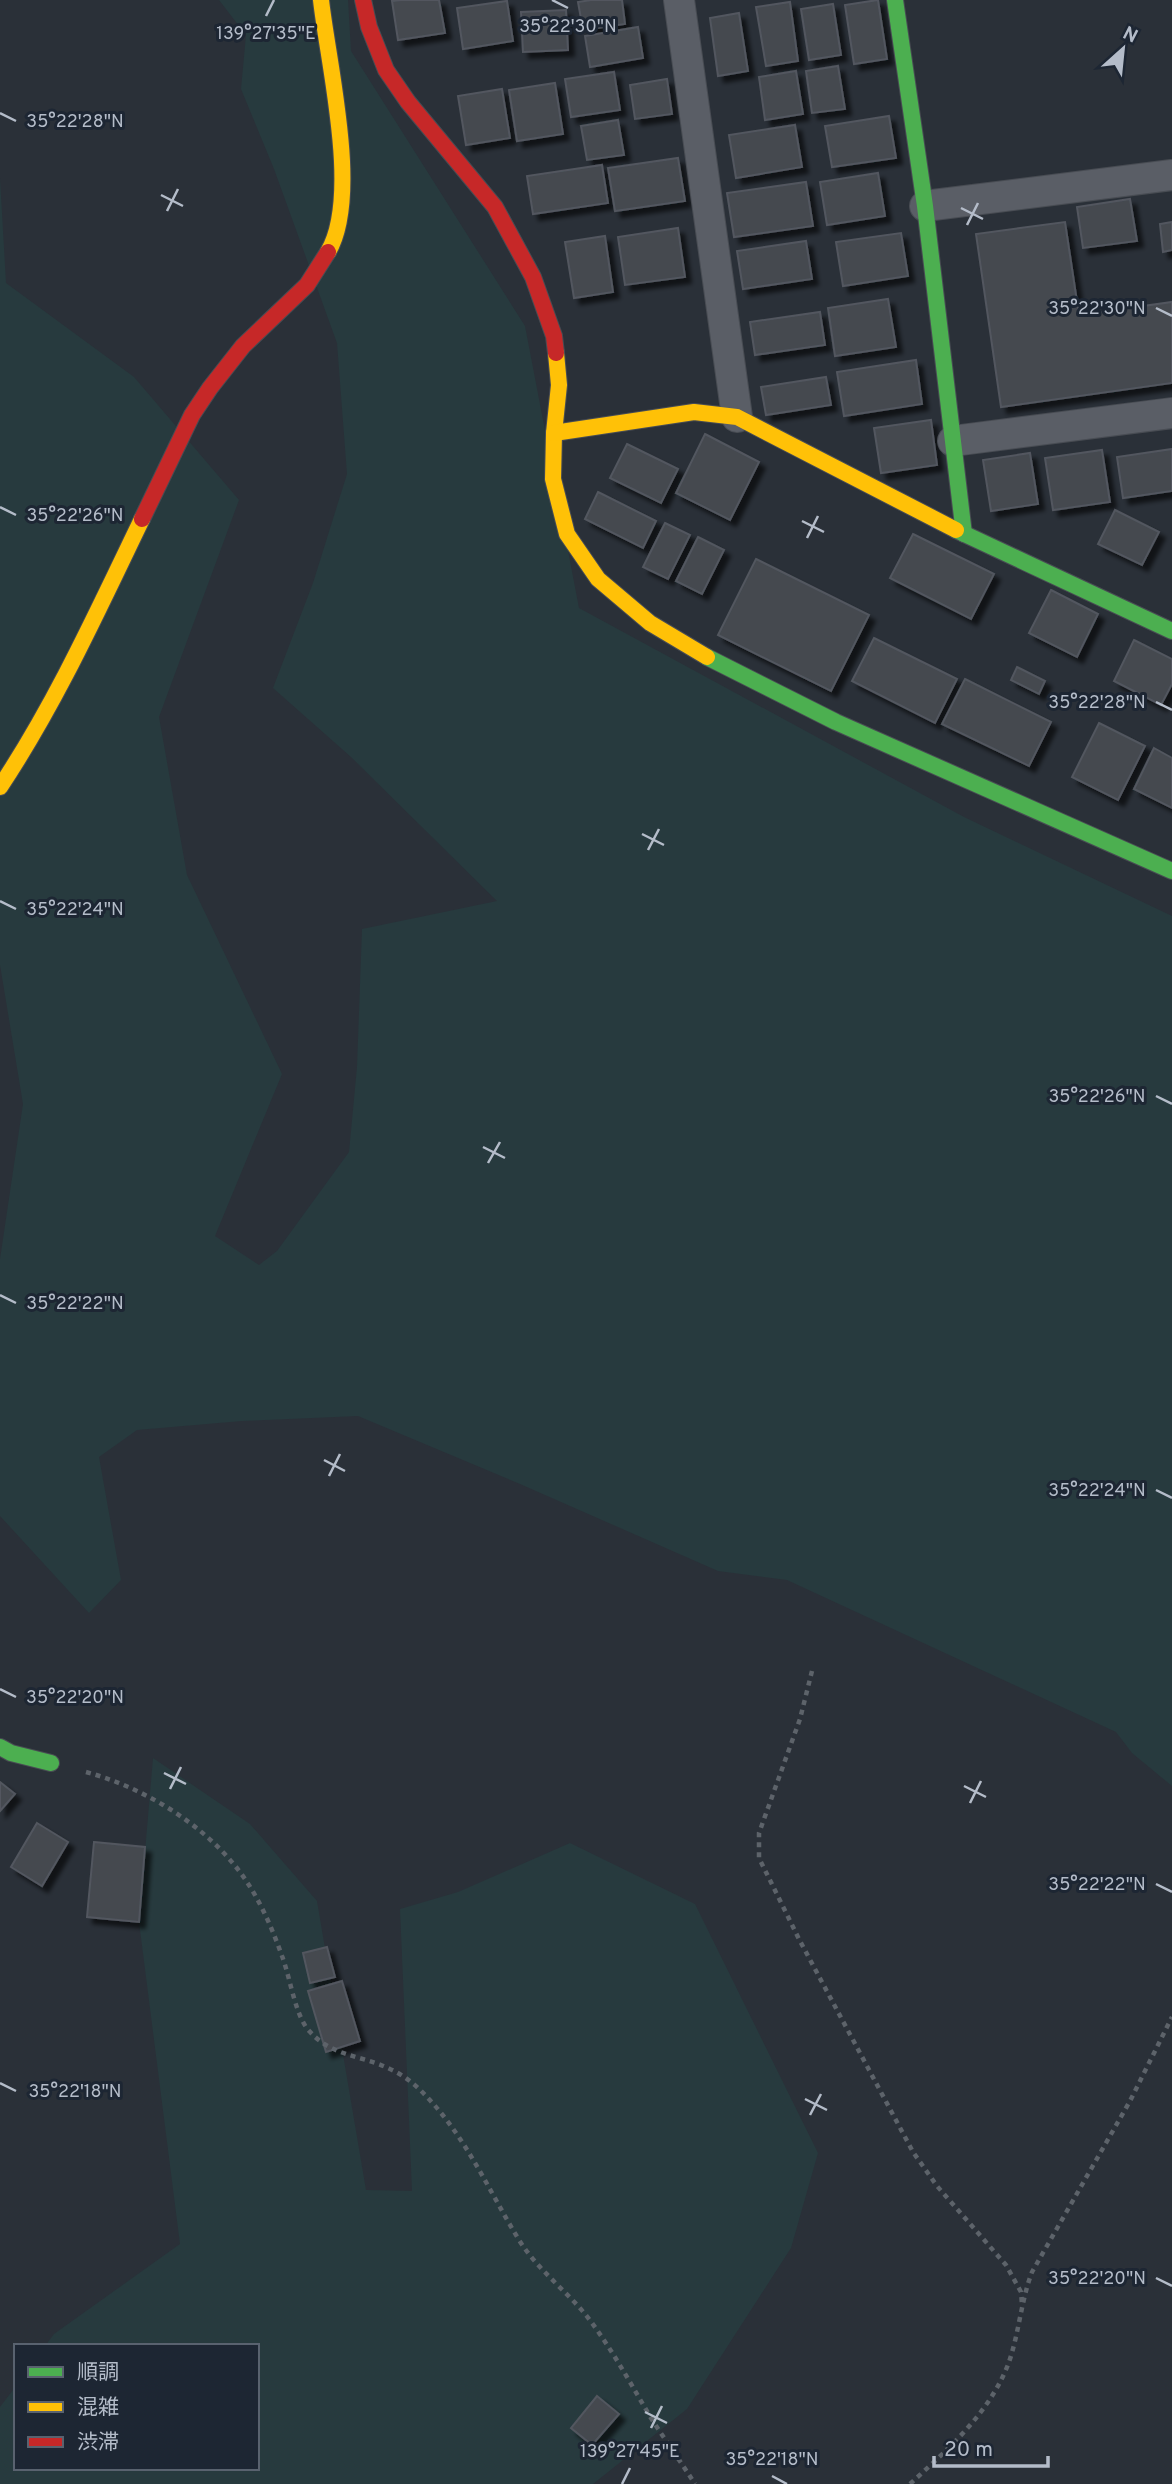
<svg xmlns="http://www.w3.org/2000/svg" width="1172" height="2484" font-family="Overpass,'Noto Sans JP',sans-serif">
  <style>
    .green { fill: #273a3e }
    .building { fill: #444950; stroke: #52575f; stroke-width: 2; filter: url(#shadow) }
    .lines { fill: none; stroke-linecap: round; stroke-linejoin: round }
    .street-casing { stroke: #484c53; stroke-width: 32 }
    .fast-casing { stroke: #484c53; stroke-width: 18 }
    .slow-casing { stroke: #484c53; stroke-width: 18 }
    .jam-casing { stroke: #484c53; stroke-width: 18 }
    .path { stroke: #5d636a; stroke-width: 4.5; stroke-dasharray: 5 5; stroke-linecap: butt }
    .street { stroke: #5a5e66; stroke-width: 30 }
    .fast { stroke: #4caf50; stroke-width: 16 }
    .slow { stroke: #ffc107; stroke-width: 16 }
    .jam { stroke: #c62828; stroke-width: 16 }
    .ticks { fill: none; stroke: #b4bcc9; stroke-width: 2.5 }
    .ticks-label { font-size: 18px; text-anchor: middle; fill: #b4bcc9; stroke: #1d2633; stroke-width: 6; stroke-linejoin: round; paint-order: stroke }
  </style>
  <defs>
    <filter id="shadow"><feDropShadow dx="6" dy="6" stdDeviation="2" flood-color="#0009"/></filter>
  </defs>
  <rect width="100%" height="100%" fill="#2a3038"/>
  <!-- green -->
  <g class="green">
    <path d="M219,0H348L351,51L525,326L579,608L964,817L1172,916V1786L1132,1753L1116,1732L787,1580L718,1571L520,1484L358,1416L242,1421L137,1430L99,1457L121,1580L89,1613L0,1516V1259L23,1104L0,965V178L6,283L134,377L239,500L159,717L187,875L282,1074L215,1236L259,1265L277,1251L349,1152L357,1067L362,929L497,901L351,757L273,688L313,583L347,474L337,343L274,169L241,89L246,35Z"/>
    <path d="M153,1758L250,1824L317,1901L366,2190L412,2191L400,1909L458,1892L570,1843L695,1904L818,2153L791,2248L687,2409L593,2484H0V2407L16,2386V2468H257V2346H45L54,2334L180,2244L139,1922Z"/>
  </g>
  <!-- building -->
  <g class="building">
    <path d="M401,0H439L445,33L398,40L392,1Z"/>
    <path d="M591,0H622L625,24L583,30L578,2Z"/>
    <path d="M878,0L887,59L854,64L845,5Z"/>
    <path d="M507,1L513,41L463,49L457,8Z"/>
    <path d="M790,2L798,61L766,66L756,7Z"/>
    <path d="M833,4L841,55L809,60L801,9Z"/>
    <path d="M566,10L568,50L523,52L521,12Z"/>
    <path d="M739,13L748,71L718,76L710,18Z"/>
    <path d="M638,27L643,58L590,67L585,36Z"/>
    <path d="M838,66L845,109L812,113L806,71Z"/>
    <path d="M796,71L803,114L765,120L759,77Z"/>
    <path d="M614,72L620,110L571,117L565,79Z"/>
    <path d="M667,79L672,114L635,119L630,85Z"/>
    <path d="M555,83L563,134L517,141L509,90Z"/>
    <path d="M502,89L510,138L466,145L458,96Z"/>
    <path d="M889,116L896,158L832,167L825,126Z"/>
    <path d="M618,120L624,155L587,160L581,126Z"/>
    <path d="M795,125L802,167L736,178L729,135Z"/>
    <path d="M678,158L685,201L615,211L608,168Z"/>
    <path d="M602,165L608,203L533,214L527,176Z"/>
    <path d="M878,173L885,216L827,225L820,182Z"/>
    <path d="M806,182L813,226L734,237L727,193Z"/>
    <path d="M1130,199L1137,241L1083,248L1077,207Z"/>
    <path d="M1065,222L1079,315L1172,302V383L1001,407L976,234Z"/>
    <path d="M1172,222V250L1163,252L1160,224Z"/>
    <path d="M678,228L685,277L625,285L618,237Z"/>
    <path d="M901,233L908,276L843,286L836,242Z"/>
    <path d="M605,236L613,292L574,298L565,242Z"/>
    <path d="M806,241L812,279L743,289L737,251Z"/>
    <path d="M888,299L896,347L835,356L828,308Z"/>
    <path d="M820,312L825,345L755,355L750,322Z"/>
    <path d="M916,360L922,404L844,416L837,372Z"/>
    <path d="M826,377L831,405L766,415L761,387Z"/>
    <path d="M931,420L937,465L881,473L874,428Z"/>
    <path d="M705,434L759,462L730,520L676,493Z"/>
    <path d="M627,444L678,469L661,503L610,478Z"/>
    <path d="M1172,449V491L1123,498L1117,457Z"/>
    <path d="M1102,450L1110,502L1053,510L1045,458Z"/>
    <path d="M1030,453L1038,504L991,511L983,460Z"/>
    <path d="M598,492L656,521L643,548L585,519Z"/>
    <path d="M1115,510L1159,532L1142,565L1098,544Z"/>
    <path d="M665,523L690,535L668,579L643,567Z"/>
    <path d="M913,534L994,574L971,619L890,578Z"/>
    <path d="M698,537L724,550L702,594L676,581Z"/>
    <path d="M756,559L869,615L831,691L718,635Z"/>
    <path d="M1051,590L1098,614L1077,657L1029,633Z"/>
    <path d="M874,638L957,679L935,723L852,681Z"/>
    <path d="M1134,640L1172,659V684L1161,705L1114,681Z"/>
    <path d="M1017,667L1045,681L1039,694L1011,680Z"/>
    <path d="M965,679L1051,722L1029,766L942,724Z"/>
    <path d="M1099,723L1145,746L1118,800L1072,777Z"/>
    <path d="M1154,748L1172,758V808L1134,789Z"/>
    <path d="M0,1782L15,1794L0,1811Z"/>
    <path d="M37,1823L68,1842L42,1886L11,1867Z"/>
    <path d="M94,1842L145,1847L139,1922L87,1917Z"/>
    <path d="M327,1947L335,1977L310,1983L303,1953Z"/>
    <path d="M342,1981L360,2041L326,2052L308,1991Z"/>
    <path d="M597,2396L619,2414L592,2445L571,2428Z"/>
  </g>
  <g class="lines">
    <!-- street casing -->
    <g class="street-casing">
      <g id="street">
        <path d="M679,0L737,417"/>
        <path d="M925,206L1172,175"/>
        <path d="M953,441L1172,413"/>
      </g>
    </g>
    <!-- fast casing -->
    <g class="fast-casing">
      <g id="fast">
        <path d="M895,0L925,206L964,534"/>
        <path d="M956,530L1172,631"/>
        <path d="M707,657L836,722L1172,871"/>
        <path d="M0,1747L11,1753L51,1763"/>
      </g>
    </g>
    <!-- slow casing -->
    <g class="slow-casing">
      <g id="slow">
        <path d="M321,0C328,64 361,196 328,252"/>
        <path d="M556,353L559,385L554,433L553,479L567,534L598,579L650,623L707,657"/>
        <path d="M554,433L694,412L737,417L956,530"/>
        <path d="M0,787C56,703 98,610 142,519"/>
      </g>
    </g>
    <!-- jam casing -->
    <g class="jam-casing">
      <g id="jam">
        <path d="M363,0L369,27L386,70L408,102L495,207L533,277L554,336L556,353"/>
        <path d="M142,519L192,415L210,388L243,346L307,285L328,252"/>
      </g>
    </g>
    <!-- path -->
    <g class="path">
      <path d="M812,1671L800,1719L759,1833V1858L800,1941L913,2152L937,2186L1006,2265L1021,2292L1022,2305"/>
      <path d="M86,1772C142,1787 200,1822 236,1867C257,1893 271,1925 282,1956C290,1977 294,2009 306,2027C329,2057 359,2054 390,2069C404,2075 417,2086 427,2097C467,2139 489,2191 519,2240C539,2272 571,2294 592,2323C614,2353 632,2386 651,2418C665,2440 681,2462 695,2484"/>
      <path d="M910,2484C949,2448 990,2413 1009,2362C1019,2333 1021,2301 1032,2272L1130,2101L1172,2017"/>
    </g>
    <!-- street -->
    <use href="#street" class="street"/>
    <!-- fast -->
    <use href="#fast" class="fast"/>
    <!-- slow -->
    <use href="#slow" class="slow"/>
    <!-- jam -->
    <use href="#jam" class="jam"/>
  </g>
  <!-- ticks -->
  <path class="ticks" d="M552,0L568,8M266,16L274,0M0,113L16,121M161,195L183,206M961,208L983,219M167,211L178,189M967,225L978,203M1156,308L1172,316M0,507L16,515M802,521L824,532M807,538L818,516M1156,702L1172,710M642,834L664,845M648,850L659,829M0,901L16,909M1156,1096L1172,1104M483,1147L505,1158M488,1163L500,1142M0,1295L16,1303M324,1460L345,1471M329,1476L340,1454M1156,1490L1172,1498M0,1689L16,1697M164,1773L186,1784M964,1786L986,1797M170,1789L181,1767M970,1803L981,1781M1156,1884L1172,1892M0,2083L16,2091M805,2099L827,2110M810,2115L821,2094M1156,2278L1172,2286M645,2412L667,2423M651,2428L662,2406M772,2476L787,2484M622,2484L630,2468"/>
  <g class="ticks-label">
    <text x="568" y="32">35°22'30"N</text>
    <text x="266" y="39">139°27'35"E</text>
    <text x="75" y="127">35°22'28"N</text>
    <text x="1097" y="314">35°22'30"N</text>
    <text x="75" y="521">35°22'26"N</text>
    <text x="1097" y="708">35°22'28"N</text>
    <text x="75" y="915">35°22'24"N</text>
    <text x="1097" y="1102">35°22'26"N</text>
    <text x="75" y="1309">35°22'22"N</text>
    <text x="1097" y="1496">35°22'24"N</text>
    <text x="75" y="1703">35°22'20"N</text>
    <text x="1097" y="1890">35°22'22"N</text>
    <text x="75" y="2097">35°22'18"N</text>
    <text x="1097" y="2284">35°22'20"N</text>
    <text x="630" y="2457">139°27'45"E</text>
    <text x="772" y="2465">35°22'18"N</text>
  </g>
  <!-- legend -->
  <rect x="14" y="2344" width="245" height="126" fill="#1d2633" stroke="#59626f" stroke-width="2"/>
  <rect x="28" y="2367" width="35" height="10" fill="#4caf50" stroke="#59626f" stroke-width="2"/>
  <text x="77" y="2379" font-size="21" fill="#b4bcc9">順調</text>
  <rect x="28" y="2402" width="35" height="10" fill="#ffc107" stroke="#59626f" stroke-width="2"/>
  <text x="77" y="2414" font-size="21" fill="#b4bcc9">混雑</text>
  <rect x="28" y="2437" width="35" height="10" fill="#c62828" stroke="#59626f" stroke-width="2"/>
  <text x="77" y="2449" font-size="21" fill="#b4bcc9">渋滞</text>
  <!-- north arrow -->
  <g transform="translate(1123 49) rotate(27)" stroke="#1d2633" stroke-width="5" paint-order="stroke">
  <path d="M0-5L12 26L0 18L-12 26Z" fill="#b4bcc9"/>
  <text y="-10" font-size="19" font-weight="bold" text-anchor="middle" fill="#b4bcc9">N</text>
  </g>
  <!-- scale -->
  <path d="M934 2456v10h114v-10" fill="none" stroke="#b4bcc9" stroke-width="3.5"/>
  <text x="944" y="2456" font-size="21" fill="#b4bcc9" stroke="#1d2633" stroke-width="5" paint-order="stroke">20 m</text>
</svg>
